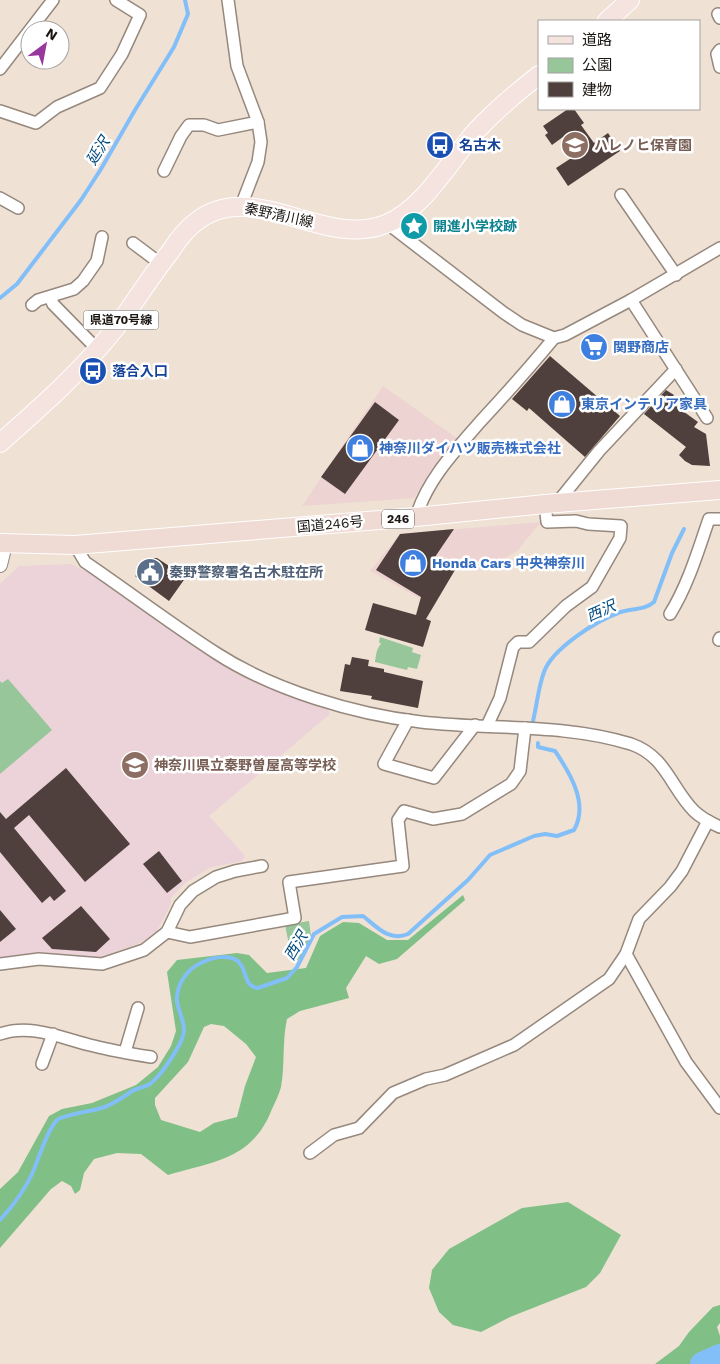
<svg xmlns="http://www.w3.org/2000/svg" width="720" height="1364" font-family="'Work Sans','Noto Sans JP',sans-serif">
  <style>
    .commercial { fill: #edd3d1 }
    .education { fill: #ecd2d9 }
    .green { fill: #97c69a }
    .forest { fill: #80bf85; fill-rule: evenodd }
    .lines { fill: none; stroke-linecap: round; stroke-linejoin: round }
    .stream { stroke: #82bff9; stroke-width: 4 }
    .river { stroke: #82bff9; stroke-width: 24 }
    .building { fill: #50403d }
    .minor-casing { stroke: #96887d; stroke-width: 14 }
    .tertiary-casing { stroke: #96887d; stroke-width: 16 }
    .primary-casing { stroke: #fff; stroke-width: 20 }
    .trunk-casing { stroke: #fff; stroke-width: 20 }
    .minor { stroke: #fff; stroke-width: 11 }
    .tertiary { stroke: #fff; stroke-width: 14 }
    .primary { stroke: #f4e3df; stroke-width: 18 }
    .trunk { stroke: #f0dad4; stroke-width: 18 }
    .labels { text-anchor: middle; stroke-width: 5; stroke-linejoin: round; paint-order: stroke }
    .shield { fill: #fff; stroke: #5f5c59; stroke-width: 1 }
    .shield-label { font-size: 12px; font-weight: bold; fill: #1b1612 }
    .transit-label { font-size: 14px; font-weight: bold; fill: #164399; stroke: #fff; text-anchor: start }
    .education-label { font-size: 14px; font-weight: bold; fill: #785e54; stroke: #fff; text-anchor: start }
    .street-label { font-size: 14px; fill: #1b1612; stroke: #fff }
    .culture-label { font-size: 14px; font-weight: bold; fill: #0d838f; stroke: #fff; text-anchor: start }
    .shop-label { font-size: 14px; font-weight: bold; fill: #366cbe; stroke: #fff; text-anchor: start }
    .service-label { font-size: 14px; font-weight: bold; fill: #4e5e75; stroke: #fff; text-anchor: start }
    .water-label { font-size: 15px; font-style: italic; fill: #024b7f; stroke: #fff }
  </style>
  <rect width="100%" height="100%" fill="#efe1d4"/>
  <!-- commercial -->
  <g class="commercial">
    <path d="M383,386L458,439L444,456L414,498L302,506Z"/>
    <path d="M541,522L516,552L482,570L461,557L434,606L370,571L400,534Z"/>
  </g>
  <!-- education -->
  <path class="education" d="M71,564L99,578L222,663L260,683L327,708L330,714L209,816L245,856L242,861L209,868L185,883L171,898V904L157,931L140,943L100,957L39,952L0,958V584L19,566Z"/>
  <!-- green -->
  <g class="green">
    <path d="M380,637L413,648L412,652L421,655L417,669L408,667L407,670L375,662C376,656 376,649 381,644L379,642Z"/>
    <path d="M8,679L52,730L0,774V681L2,683Z"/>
    <path d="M309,921L311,936L301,957L293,964L285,925Z"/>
  </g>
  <!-- forest -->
  <g class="forest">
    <path d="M463,895L465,900L397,959L379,964L366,956L346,988L349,998L300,1011L287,1019C282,1041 285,1067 281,1087C279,1095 275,1102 272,1109C252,1160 215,1161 168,1175L141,1154L117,1153L94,1159L84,1173L80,1190L75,1194L71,1186L62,1181L51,1189L0,1248V1189L18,1172L49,1116L62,1109L92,1103L136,1085L158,1067L171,1046L176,1031L167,972L177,960L237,953L249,955L267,973L306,968L320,936L343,922L359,923L387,940H408ZM211,1024L224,1026L246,1044L256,1057L245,1086L237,1117L214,1123L200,1132L161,1120L155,1105V1098L188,1062L204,1027Z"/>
    <path d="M568,1202L621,1235L600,1273L586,1287L510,1317L481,1332L453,1325L439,1312L429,1288L432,1270L449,1249L522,1208Z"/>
    <path d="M720,1305V1323L717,1327L720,1336V1364H655L679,1346L689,1332L713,1307Z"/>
  </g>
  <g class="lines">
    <!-- stream -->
    <g class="stream">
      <path d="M0,298L17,284L81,200L101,169L135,110L174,47L188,14L185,0"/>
      <path d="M533,721C537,705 538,688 544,672C552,649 596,621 618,613C630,608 644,611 654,602L672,553L684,529"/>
      <path d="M0,1220C13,1206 24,1191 32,1174C40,1157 44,1136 56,1121C61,1115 93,1111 102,1108C114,1104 122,1098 132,1091C138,1088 145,1087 150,1084C160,1076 167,1065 174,1054C178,1047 184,1039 184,1030C184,1020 178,1010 177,1001C176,984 188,968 203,962C213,957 234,953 241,965C247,974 245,987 258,988L287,978L297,967L314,934L342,917L363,916C377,927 389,942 408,934L468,880L490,855L534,836L545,834L557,836L574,830C589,804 570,773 555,751L538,747V743"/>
    </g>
    <!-- river -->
    <path class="river" d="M702,1364L720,1356"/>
  </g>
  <!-- building -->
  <g class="building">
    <path d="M568,109H574L584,123L581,125L594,143L608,133L620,151L568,186L556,168L576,155L563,137L552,145L545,135L548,133L543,126Z"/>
    <path d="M550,356L620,416L585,457L529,408L527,411L512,399Z"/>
    <path d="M666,390L674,395L669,401L698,422L694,427L706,434L710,466L692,465L685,461L679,455L686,447L644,414Z"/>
    <path d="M375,402L399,420L345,494L321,477Z"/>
    <path d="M454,529L435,557L455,570L426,619L431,621L423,647L365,630L373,603L416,615L421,597L376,570L400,534Z"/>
    <path d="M152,558H157L186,577L169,601L135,576L150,568L148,563Z"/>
    <path d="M352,657L369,660L368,666L384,669V672L423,681L418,708L371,699L372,696L340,691L345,664L350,665Z"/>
    <path d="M66,768L130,844L85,882L29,815L14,828L66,891L54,901L50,896L42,903L0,852V812L6,819Z"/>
    <path d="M159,851L182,881L167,893L143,864Z"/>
    <path d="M81,906L110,939L96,952L52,949L42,938Z"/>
    <path d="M0,910L16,929L0,942Z"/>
  </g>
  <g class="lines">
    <!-- minor casing -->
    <g class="minor-casing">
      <g id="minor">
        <path d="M228,0L237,66L258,122L261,142L258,162L241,206"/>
        <path d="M718,14L720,18"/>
        <path d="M720,50L717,54L720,67"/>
        <path d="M0,69L53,0"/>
        <path d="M0,111L36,123L57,107L100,88L122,54L140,15L116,0"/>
        <path d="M164,171L181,136L189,125H204L218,130L258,122"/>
        <path d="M621,195L676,275"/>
        <path d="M0,198L18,208"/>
        <path d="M388,224L504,313L522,325L554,338"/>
        <path d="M133,243L161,264"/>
        <path d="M50,297L53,304L98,350"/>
        <path d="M631,300L707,418"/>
        <path d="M32,305L38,300L74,289L83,281L97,261L102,237"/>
        <path d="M557,503L599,451L676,369"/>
        <path d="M416,517C427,480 455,451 480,422C505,395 530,367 554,338L565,335L631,300L720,248"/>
        <path d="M75,545L85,562C129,592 171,624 216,653C273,690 354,714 421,722C491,730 563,723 631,744C666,756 671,788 694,811C701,818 711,823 720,827"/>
        <path d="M670,614C688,585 698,551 709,519H720"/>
        <path d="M719,640L720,638"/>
        <path d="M408,720L384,764L434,778L475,725"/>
        <path d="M487,726L500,698L513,647L518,642H529L566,606L592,587L620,538L621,526L588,524L576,521L547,522L545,504"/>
        <path d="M167,932L190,937L295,918L289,882L403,866L398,820L404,811L433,819L462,814L511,784L520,771L525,728"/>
        <path d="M626,954L686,1062L720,1108"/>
        <path d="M0,964L39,959L102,964L144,950L167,932L180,905L193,891L216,877L235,871L262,866"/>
        <path d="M0,1034C32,1023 63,1039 94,1046C113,1051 132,1054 151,1057"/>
        <path d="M125,1052L138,1008"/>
        <path d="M42,1064L53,1034"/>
        <path d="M310,1153L334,1135L359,1128L393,1093L426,1079L445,1075L514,1045L609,979L626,954L639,919L670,887L682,871L708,821"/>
      </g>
    </g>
    <!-- tertiary casing -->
    <g class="tertiary-casing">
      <path id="tertiary" d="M0,565L5,544"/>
    </g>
    <!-- primary casing -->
    <g class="primary-casing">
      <g id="primary">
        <path d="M607,21L630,0"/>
        <path d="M0,443C42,406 83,370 117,326C135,302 151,276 170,252C177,241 186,229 197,221C254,178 324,249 386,224C424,209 450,160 477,130C496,110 517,92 539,75"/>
      </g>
    </g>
    <!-- trunk casing -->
    <g class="trunk-casing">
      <path id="trunk" d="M0,543L75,545L416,517L545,504L720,490"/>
    </g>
    <!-- minor -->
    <use href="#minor" class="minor"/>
    <!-- tertiary -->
    <use href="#tertiary" class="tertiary"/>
    <!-- primary -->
    <use href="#primary" class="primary"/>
    <!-- trunk -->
    <use href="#trunk" class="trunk"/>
  </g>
  <!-- icons -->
  <defs>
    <g id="bus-disc" transform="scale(1.4375)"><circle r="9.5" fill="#1a4fb4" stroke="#fff"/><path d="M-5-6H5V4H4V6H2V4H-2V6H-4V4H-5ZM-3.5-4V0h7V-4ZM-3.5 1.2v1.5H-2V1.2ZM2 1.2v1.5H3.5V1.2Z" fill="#fff"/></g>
    <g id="school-disc" transform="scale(1.4375)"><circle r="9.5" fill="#8d6e63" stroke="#fff"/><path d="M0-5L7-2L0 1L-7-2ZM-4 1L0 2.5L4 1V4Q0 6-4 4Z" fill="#fff"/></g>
    <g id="sight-disc" transform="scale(1.4375)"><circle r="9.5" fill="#0f9aa8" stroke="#fff"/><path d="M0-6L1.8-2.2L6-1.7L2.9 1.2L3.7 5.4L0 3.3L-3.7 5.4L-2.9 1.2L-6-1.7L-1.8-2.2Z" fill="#fff"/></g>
    <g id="supermarket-disc" transform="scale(1.4375)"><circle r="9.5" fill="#3f7fe0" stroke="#fff"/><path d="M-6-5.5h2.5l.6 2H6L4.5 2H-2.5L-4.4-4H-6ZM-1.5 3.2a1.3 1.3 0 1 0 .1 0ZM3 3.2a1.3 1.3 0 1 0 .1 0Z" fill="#fff"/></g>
    <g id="shop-disc" transform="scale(1.4375)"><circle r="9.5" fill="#3f7fe0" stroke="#fff"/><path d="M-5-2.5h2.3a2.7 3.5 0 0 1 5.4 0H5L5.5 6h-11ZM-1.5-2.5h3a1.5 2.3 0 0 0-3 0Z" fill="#fff"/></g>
    <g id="civic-disc" transform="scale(1.4375)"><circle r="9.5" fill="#5c6f8a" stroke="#fff"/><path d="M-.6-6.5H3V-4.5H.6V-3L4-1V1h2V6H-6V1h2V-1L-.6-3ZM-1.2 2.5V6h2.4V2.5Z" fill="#fff"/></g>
  </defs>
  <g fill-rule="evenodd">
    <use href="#bus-disc" x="440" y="145"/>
    <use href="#school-disc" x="575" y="145"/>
    <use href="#sight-disc" x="414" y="226"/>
    <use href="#supermarket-disc" x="594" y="347"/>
    <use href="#bus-disc" x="93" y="371"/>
    <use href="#shop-disc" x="562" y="404"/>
    <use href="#shop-disc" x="360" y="448"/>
    <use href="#shop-disc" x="413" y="563"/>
    <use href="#civic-disc" x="150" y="572"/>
    <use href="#school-disc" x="135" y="765"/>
  </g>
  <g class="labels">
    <!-- shield labels -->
    <g class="shield">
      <rect x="83.5" y="310.5" width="75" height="19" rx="4"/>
      <rect x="382" y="509.5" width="32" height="19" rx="4"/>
    </g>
    <g class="shield-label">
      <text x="121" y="324">県道70号線</text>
      <text x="398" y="523">246</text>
    </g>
    <!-- transit labels -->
    <g class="transit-label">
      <text x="459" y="150">名古木</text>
      <text x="112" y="376">落合入口</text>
    </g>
    <!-- education labels -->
    <g class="education-label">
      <text x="594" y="150">ハレノヒ保育園</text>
      <text x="154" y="770">神奈川県立秦野曽屋高等学校</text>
    </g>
    <!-- street labels -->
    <g class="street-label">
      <text transform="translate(279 215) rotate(12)" y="5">秦野清川線</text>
      <text transform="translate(330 524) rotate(-5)" y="5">国道246号</text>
    </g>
    <!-- culture labels -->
    <g class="culture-label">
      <text x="433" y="231">開進小学校跡</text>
    </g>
    <!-- shop labels -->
    <g class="shop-label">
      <text x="613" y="352">関野商店</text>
      <text x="581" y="409">東京インテリア家具</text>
      <text x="379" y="453">神奈川ダイハツ販売株式会社</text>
      <text x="432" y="568">Honda Cars 中央神奈川</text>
    </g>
    <!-- service labels -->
    <g class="service-label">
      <text x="169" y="577">秦野警察署名古木駐在所</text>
    </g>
    <!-- water labels -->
    <g class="water-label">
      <text transform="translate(98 151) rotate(-58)" y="5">延沢</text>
      <text transform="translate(601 611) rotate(-24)" y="5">西沢</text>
      <text transform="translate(296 946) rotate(-59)" y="5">西沢</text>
    </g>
  </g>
  <!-- legend -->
  <rect x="538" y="20" width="162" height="90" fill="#ffffff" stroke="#a4a2a0"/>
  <rect x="548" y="36" width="25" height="8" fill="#f4e3df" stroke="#a4a2a0"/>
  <text x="582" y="45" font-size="15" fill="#1b1612">道路</text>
  <rect x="548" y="58" width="25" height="15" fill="#97c69a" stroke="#a4a2a0"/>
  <text x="582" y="70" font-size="15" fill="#1b1612">公園</text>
  <rect x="548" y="82" width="25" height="15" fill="#50403d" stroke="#a4a2a0"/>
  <text x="582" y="95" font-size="15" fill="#1b1612">建物</text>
  <!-- north arrow -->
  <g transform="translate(45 45) rotate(32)"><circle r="24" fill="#ffffff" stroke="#a4a2a0"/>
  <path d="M0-4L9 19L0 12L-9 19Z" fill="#98379e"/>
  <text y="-8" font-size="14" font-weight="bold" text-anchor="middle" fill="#1b1612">N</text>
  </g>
</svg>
